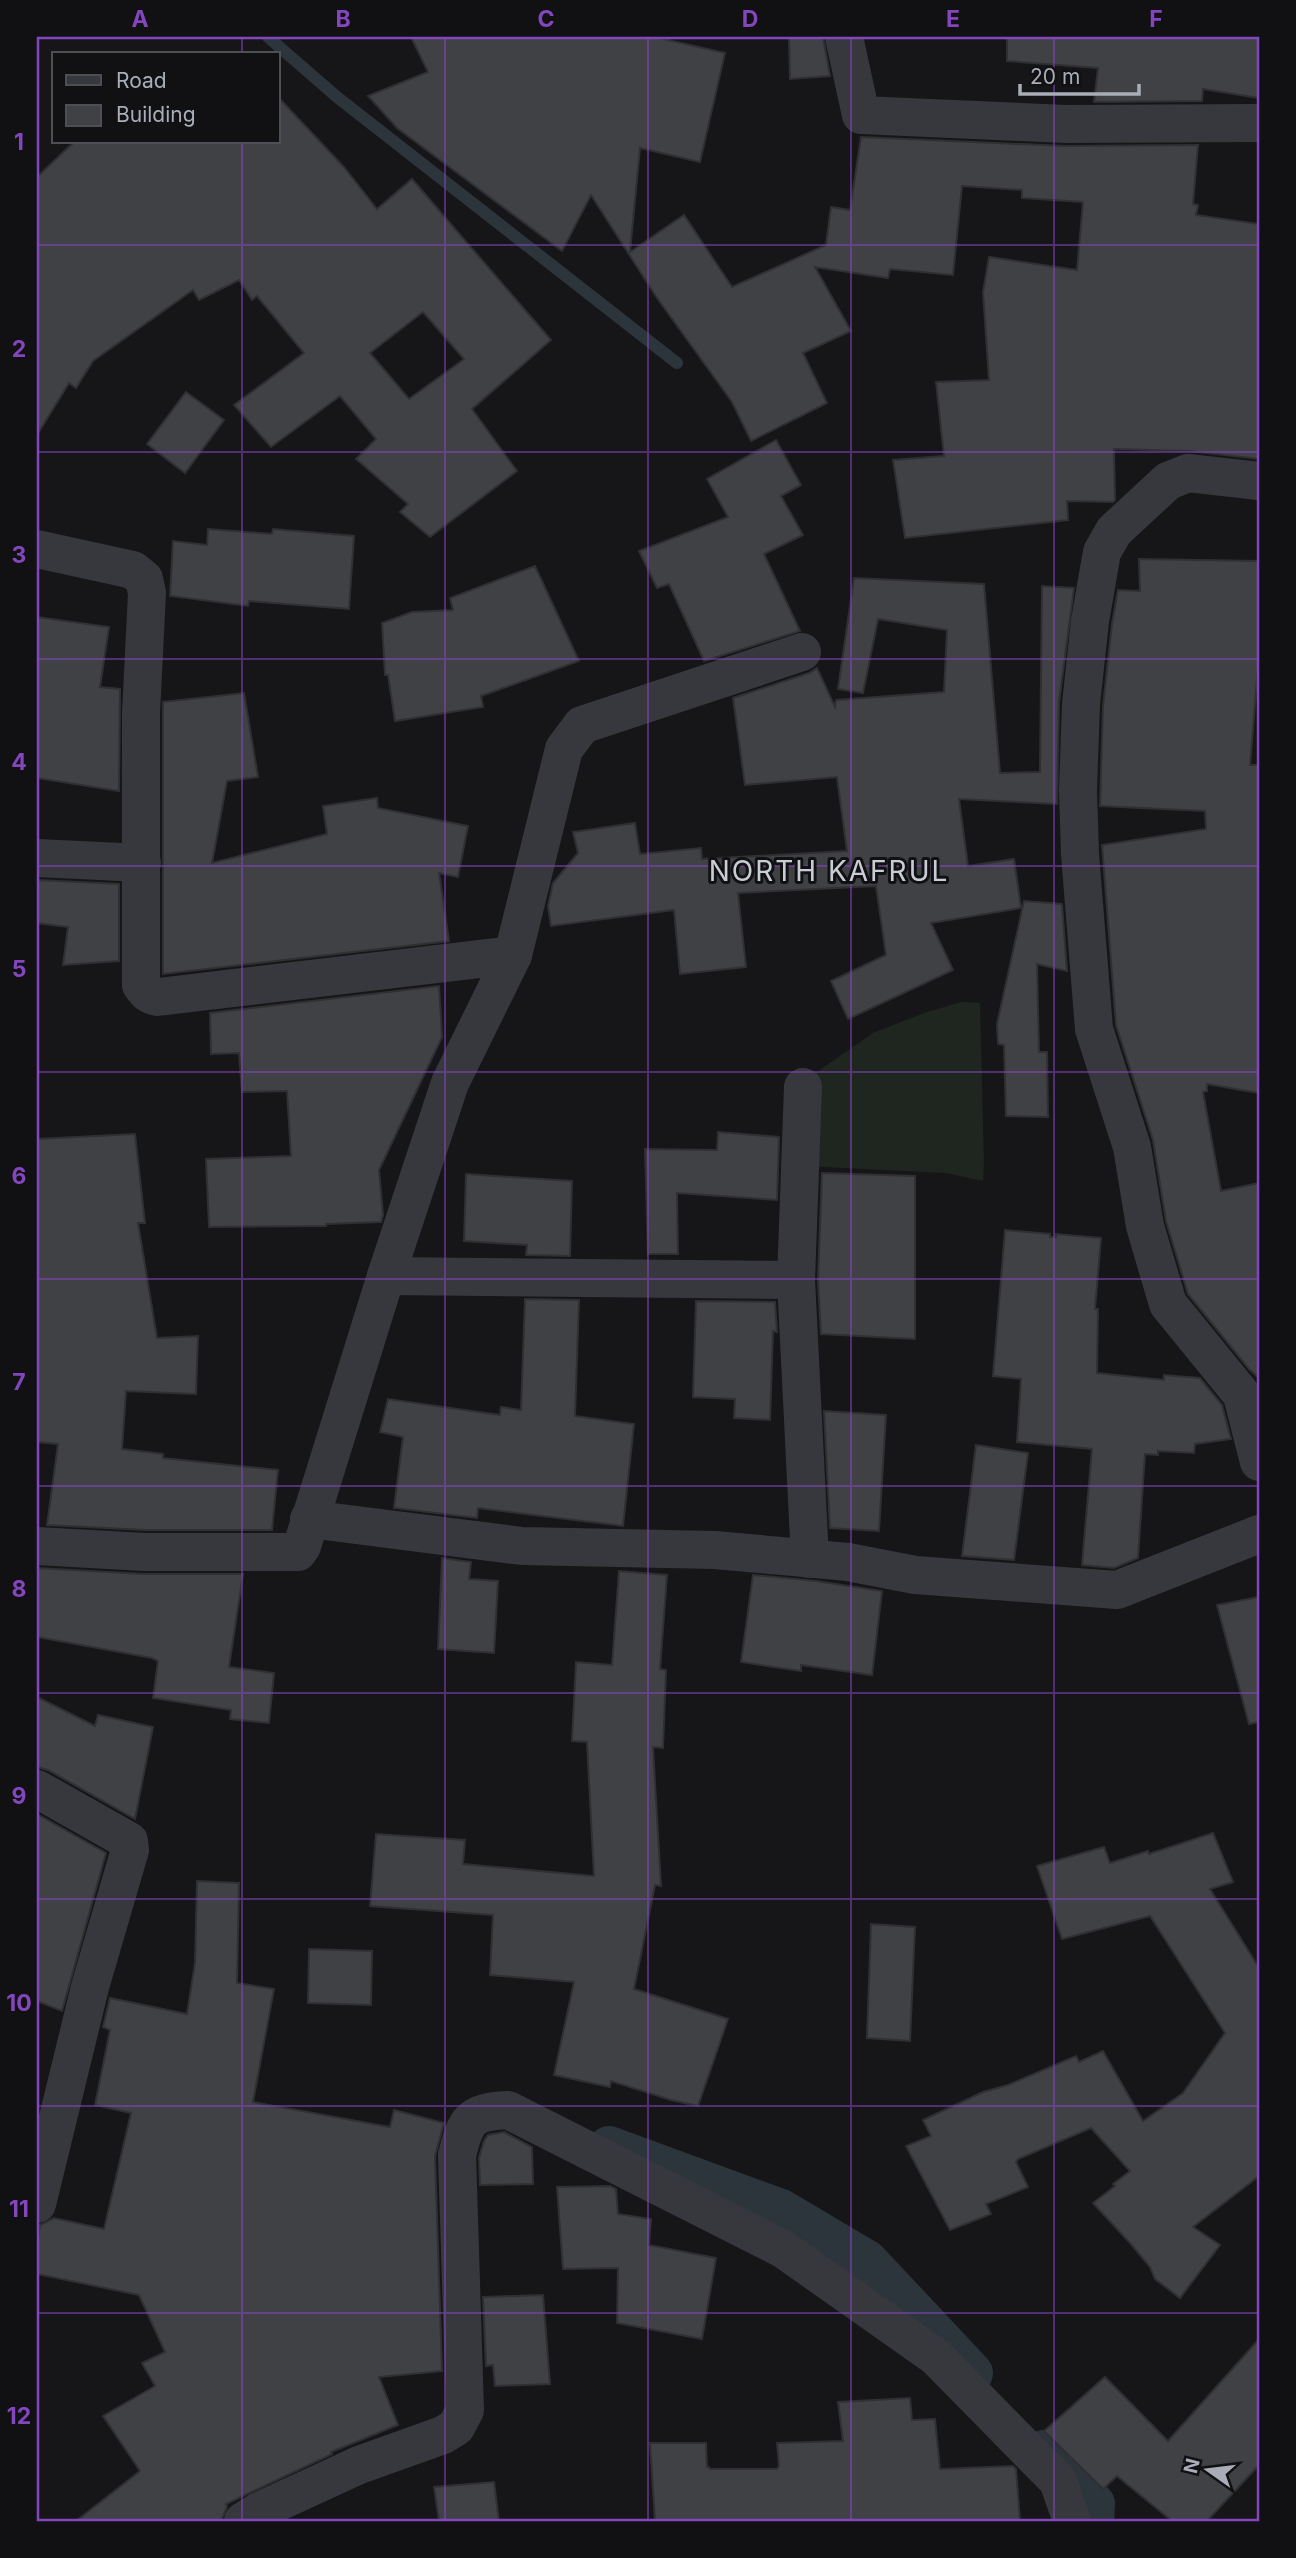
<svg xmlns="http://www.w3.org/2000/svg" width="1296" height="2558" font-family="Inter,sans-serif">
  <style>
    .grass { fill: #1e261f }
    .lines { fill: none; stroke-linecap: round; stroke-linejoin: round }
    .stream { stroke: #2c353c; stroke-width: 12 }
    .canal { stroke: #2c353c; stroke-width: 42 }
    .building { fill: #404145; stroke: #303034; stroke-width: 2; fill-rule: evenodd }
    .minor { stroke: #37383d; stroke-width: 38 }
    .grid { fill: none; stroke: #8446be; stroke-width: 2; stroke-opacity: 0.55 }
    .labels { text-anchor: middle; stroke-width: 6; stroke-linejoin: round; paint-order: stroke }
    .quarter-label { font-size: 28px; letter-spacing: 2px; fill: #c9ccd4; stroke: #111113 }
    .neatline { fill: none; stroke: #8446be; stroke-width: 2.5 }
    .grid-label { font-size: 23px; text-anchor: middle; font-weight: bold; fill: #8446be }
  </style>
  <rect width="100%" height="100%" fill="#161618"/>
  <!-- grass -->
  <path class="grass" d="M961,1002L980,1003L984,1163L983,1181L946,1173L804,1166L814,1074L873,1033L924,1013Z"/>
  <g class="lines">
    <!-- stream -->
    <path class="stream" d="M268,37L337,97L677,363"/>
    <!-- canal -->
    <g class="canal">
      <path d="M609,2147L781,2210L867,2261L972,2373"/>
      <path d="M1044,2451L1094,2504L1093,2521"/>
    </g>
  </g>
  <!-- building -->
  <g class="building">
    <path d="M411,37H655L725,53L700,162L640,148L630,252L684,215L732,287L826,245L831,207L850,210L861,137L1065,146L1198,145L1193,204L1198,205L1196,215L1259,224V459L1190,451L1114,449L1115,500L1113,502L1067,501L1068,520L905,538L893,460L944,456L936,382L989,380L983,292L989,257L1077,270L1083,202L1022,198V190L962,186L953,275L890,269L888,278L815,267L851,331L803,353L827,403L751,441L732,402L657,298L591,195L562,251L397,128L368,96L428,72Z"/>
    <path d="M789,37H823L830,76L790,79Z"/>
    <path d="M1007,37H1259V98L1203,89L1202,101L1094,102L1098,68L1007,61Z"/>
    <path d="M278,97L343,166L377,209L412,179L551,340L472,409L517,471L430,537L400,512L408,504L356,459L376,439L340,396L271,447L234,405L304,353L257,296L252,300L239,280L199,300L193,290L93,361L76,388L69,383L37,435V177L74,142H278ZM423,312L464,359L409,399L370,353Z"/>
    <path d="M186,392L224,420L185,473L147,444Z"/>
    <path d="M776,440L801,485L781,496L803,535L764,554L800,631L704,661L669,584L657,588L639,551L728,517L707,479Z"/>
    <path d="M208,529L272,534L273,529L354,536L349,609L249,601L248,606L170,596L173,541L207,545Z"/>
    <path d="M1139,559L1259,561V654L1250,765H1259V1093L1207,1084V1091L1203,1092L1221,1191L1259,1183V1378L1249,1369L1188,1294L1166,1221L1153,1140L1116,1025L1102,845L1206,829L1205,811L1100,806L1103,706L1112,624L1118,590L1140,591Z"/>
    <path d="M535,566L579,661L481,696L483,707L395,721L388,675H385L382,623L412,612L453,610L450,598Z"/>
    <path d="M854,578L984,584L1000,773L1040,772L1042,586L1074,588L1059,702L1057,804L959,799L968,866L1014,859L1021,908L931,923L953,970L848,1019L831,981L886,955L876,886L738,893L746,967L680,974L674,910L551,926L548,906L553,883L578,853L573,832L635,823L640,854L701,848L702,859L847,851L837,777L745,785L733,698L809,673L817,668L835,707L836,700L944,692L947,630L878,619L863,693L838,689Z"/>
    <path d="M37,617L109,627L100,687L120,689L119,791L37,778Z"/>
    <path d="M244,693L258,777L227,781L212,863L327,834L323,806L377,798L378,808L468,826L458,877L439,873L449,941L163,974V702Z"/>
    <path d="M37,880L119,884V961L63,965L68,927L37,923Z"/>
    <path d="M1024,901L1062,904L1067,971L1037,964L1039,1052H1047L1048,1117L1006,1116L1004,1045L998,1044L997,1024Z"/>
    <path d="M439,986L442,1037L379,1170L383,1215L381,1222L326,1224V1226L209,1227L206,1159L291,1156L287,1091L242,1092L239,1053L211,1054L210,1013Z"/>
    <path d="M718,1132L779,1137L777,1200L677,1193L678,1254H648L645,1149L717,1150Z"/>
    <path d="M135,1134L145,1223H138L157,1338L198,1336L196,1394L126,1391L122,1449L163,1454V1458L278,1470L272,1530H145L47,1525L58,1444L37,1442V1139Z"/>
    <path d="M822,1173L915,1176V1339L821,1334L818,1280Z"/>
    <path d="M466,1174L572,1181L570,1256L526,1255L527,1245L464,1241Z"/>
    <path d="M1005,1230L1050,1234V1237H1056V1234L1101,1238L1095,1309H1098L1097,1373L1164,1380V1375L1200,1378L1222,1405L1231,1439L1195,1444L1194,1453L1158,1451V1455L1145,1454L1138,1558L1114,1568L1082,1565L1092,1449L1017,1442L1021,1379L993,1376Z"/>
    <path d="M525,1299L579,1300L575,1416L634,1424L623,1526L478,1508L477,1518L394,1508L403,1437L380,1432L388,1399L500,1415L501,1407L521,1410Z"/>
    <path d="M696,1301L775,1302L777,1332L773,1331L770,1420L734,1418L735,1399L693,1397Z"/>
    <path d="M824,1411L886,1415L879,1531L830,1528Z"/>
    <path d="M976,1445L1028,1453L1014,1560L962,1556Z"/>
    <path d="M442,1558L471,1562L469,1579L498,1581L494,1653L438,1649Z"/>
    <path d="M37,1568L144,1574H243L229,1667L274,1673L269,1723L230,1719L231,1710L153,1698L158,1661L152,1658L37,1637Z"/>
    <path d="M619,1571L667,1575L660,1669L666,1670L663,1748L653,1747L661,1886L655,1885L634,1989L728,2019L698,2106L671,2100L611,2081L610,2087L554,2075L574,1982L490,1975L493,1915L370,1906L376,1834L465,1840L463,1864L594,1876L587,1742L572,1741L576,1662L612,1665Z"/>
    <path d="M753,1575L816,1581L882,1591L872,1675L801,1665V1671L741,1662Z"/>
    <path d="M1259,1597V1722L1249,1724L1217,1605Z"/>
    <path d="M37,1697L95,1726L98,1715L153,1727L135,1819L48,1770L37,1767Z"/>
    <path d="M37,1814L106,1853L62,2011L37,2001Z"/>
    <path d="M1213,1833L1233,1882L1210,1889L1259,1968V2176L1193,2227L1220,2245L1180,2298L1155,2279L1150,2267L1130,2243L1093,2203L1115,2186L1113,2184L1130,2171L1091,2128L1018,2159L1016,2162L1028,2187L986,2204L991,2214L950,2230L906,2146L931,2136L923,2120L983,2092L1008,2085L1076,2056L1079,2062L1103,2051L1143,2121L1183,2093L1225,2033L1150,1916L1062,1939L1037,1866L1104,1847L1110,1863L1148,1851L1149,1854Z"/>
    <path d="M197,1881L239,1883L237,1983L274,1989L253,2102L390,2127L394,2110L444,2123L435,2156L442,2371L379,2377L398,2425L331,2452L332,2454L226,2504L227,2507L221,2521H76L140,2471L103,2416L155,2386L142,2363L165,2352L139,2295L37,2274V2242L40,2225L54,2218L104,2229L131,2113L95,2105L110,2030L103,2027L110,1998L187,2014L195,1963Z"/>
    <path d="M871,1924L915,1927L910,2041L867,2038Z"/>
    <path d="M309,1949L372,1951L371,2005L308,2003Z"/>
    <path d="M504,2132L532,2147L533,2184L480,2185L479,2158L484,2141L488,2135Z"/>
    <path d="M610,2186L616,2189L618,2214L651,2219L649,2245L716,2258L702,2339L617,2323L618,2268L563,2269L557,2187Z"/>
    <path d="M543,2295L550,2384L495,2386L493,2365L486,2366L483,2297Z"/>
    <path d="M1259,2339V2465L1207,2521H1172L1117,2476L1103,2489L1044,2431L1105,2377L1168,2441Z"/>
    <path d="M910,2398L912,2420L935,2419L940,2469L1013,2466L1016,2469L1020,2521H655L650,2443H706L707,2467H709L710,2469H777L779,2466L777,2443L843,2441L838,2402Z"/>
    <path d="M494,2482L499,2521H439L434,2487Z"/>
  </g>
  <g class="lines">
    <!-- minor -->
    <g class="minor">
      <path d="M844,37L861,115L1066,124L1259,123"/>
      <path d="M1259,481L1188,473L1168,481L1114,531L1102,552L1090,621L1081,704L1078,790L1080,854L1094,1029L1132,1147L1145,1226L1168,1304L1242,1395L1259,1462"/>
      <path d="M37,549L133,570L144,579L147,593L141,713V985C146,992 149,996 158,997L513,955L450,1083L386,1276L302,1546L298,1552H144L37,1546"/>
      <path d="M37,858L142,863"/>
      <path d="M513,955L564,749L582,725L802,652"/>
      <path d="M803,1087L796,1280L810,1559"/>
      <path d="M386,1276L796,1280"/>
      <path d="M309,1519L522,1546L715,1550L848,1562L915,1575L1117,1590L1259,1534"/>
      <path d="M37,1789L129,1841L130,1850L90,1987L37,2204"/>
      <path d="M243,2521L259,2511L359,2465L443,2435L456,2427L465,2410L457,2155C466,2119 470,2112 508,2110L783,2249L936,2357L1058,2481L1072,2521"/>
    </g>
  </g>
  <!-- grid -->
  <path class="grid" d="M242,37V54M445,37V2521M648,37V2521M851,37V2521M1054,37V2521M242,142V2521M37,245H1259M37,452H1259M37,659H1259M37,866H1259M37,1072H1259M37,1279H1259M37,1486H1259M37,1693H1259M37,1899H1259M37,2106H1259M37,2313H1259"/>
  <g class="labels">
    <!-- quarter labels -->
    <g class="quarter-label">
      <text x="829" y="881">NORTH KAFRUL</text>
    </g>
  </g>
  <!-- border -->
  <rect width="1296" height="2558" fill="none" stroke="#111113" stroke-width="77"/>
  <!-- legend -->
  <rect x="52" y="52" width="228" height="91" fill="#111113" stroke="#4d4f55" stroke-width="2"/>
  <rect x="66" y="75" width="35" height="10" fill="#37383d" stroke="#4d4f55" stroke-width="2"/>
  <text x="116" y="88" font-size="21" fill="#a8adb8">Road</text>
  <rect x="66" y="105" width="35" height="21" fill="#404145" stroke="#4d4f55" stroke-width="2"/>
  <text x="116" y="122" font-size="21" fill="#a8adb8">Building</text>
  <!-- north arrow -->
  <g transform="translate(1208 2470) rotate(284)" stroke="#111113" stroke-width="5" paint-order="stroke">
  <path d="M0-5L12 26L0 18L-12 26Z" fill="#a8adb8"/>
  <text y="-10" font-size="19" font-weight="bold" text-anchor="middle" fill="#a8adb8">N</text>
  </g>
  <!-- scale -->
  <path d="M1020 84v10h119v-10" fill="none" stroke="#a8adb8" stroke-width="3.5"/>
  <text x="1030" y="84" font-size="21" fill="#a8adb8" stroke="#111113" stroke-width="5" paint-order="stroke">20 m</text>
  <rect x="38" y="38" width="1220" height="2482" class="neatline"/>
  <g class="grid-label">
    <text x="140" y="27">A</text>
    <text x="343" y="27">B</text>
    <text x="546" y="27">C</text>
    <text x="750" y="27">D</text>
    <text x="953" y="27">E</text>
    <text x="1156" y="27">F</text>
    <text x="19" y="150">1</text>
    <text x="19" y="357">2</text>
    <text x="19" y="563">3</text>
    <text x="19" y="770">4</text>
    <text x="19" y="977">5</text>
    <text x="19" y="1184">6</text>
    <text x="19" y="1390">7</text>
    <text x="19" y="1597">8</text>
    <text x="19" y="1804">9</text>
    <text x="19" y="2011">10</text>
    <text x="19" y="2217">11</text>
    <text x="19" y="2424">12</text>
  </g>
</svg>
